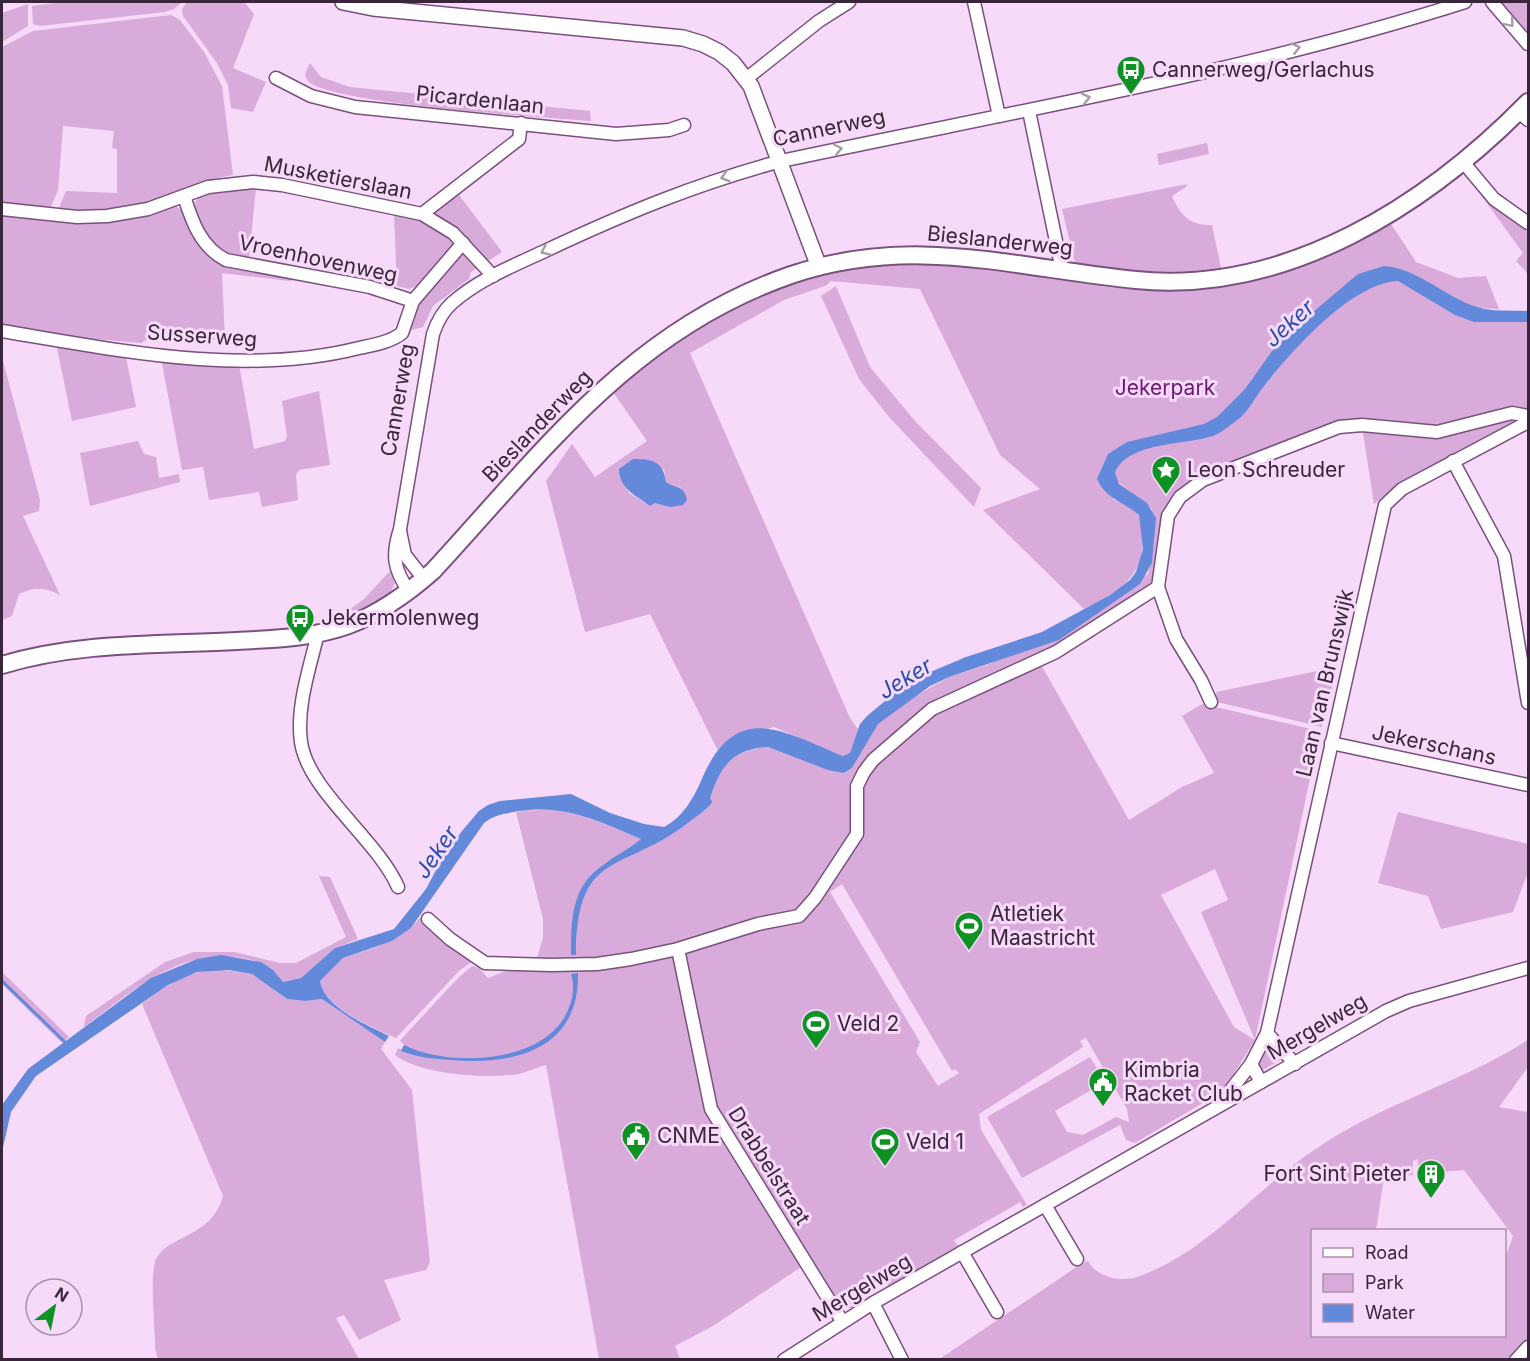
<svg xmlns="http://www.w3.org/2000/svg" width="1530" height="1361" font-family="Inter,sans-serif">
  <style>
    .green { fill: #d8abdb; fill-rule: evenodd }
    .water { fill: #6389da }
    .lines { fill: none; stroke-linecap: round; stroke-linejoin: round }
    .stream { stroke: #6389da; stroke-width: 3 }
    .minor-casing { stroke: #7a507e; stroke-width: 15 }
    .tertiary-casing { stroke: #7a507e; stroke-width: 18 }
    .secondary-casing { stroke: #7a507e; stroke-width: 20 }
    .minor { stroke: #fff; stroke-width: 12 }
    .tertiary { stroke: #fff; stroke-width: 15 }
    .secondary { stroke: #fff; stroke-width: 16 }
    .oneway { stroke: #a69da6 }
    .labels { text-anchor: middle; stroke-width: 6; stroke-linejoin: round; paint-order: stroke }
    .poi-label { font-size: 21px; fill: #39263a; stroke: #f7d9f9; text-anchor: start }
    .street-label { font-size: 21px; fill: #39263a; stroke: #f7d9f9 }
    .park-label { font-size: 21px; fill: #6c1874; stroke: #f7d9f9 }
    .water-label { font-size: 22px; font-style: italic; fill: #274dad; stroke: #f7d9f9 }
  </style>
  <rect width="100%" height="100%" fill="#f7d9f9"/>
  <!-- green -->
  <g class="green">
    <path d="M63,2H182L174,9L165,12L40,26L33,24L32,6Z"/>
    <path d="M187,2H244L254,14L233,68L266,82L253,112L231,108L228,85L217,63L183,16L182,9Z"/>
    <path d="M1499,2H1528V38Z"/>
    <path d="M28,4V26L2,42V13Z"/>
    <path d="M171,15L180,20L204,52L222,86L233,175C203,179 177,193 148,202C118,210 90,212 59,208L66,191L117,193V149L112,148L114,131L63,126L58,190L51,207L2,203V47L33,31Z"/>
    <path d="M310,63L321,77L350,87L590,111L591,121C545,117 335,104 309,82C306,79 306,78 305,74Z"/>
    <path d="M1207,143L1209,154L1159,165L1157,154Z"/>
    <path d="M1187,184L1186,187L1172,196C1180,215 1190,226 1212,225L1221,268C1171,275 1124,271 1075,263L1062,209Z"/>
    <path d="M256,188L249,259C219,254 200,233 194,204C201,188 240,187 256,188Z"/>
    <path d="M456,191L502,252L471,272L469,279L433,306L423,327L408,331L416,306L422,295L414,287L409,289L397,286L394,215L423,220Z"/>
    <path d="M1481,195L1528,231V274L1516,261L1523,253Z"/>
    <path d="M174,205L183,211L200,245L295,279L290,281L222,273L225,341L155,335L141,343L70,337L2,326V215L57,219Z"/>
    <path d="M1391,224L1416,262L1458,278L1486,276L1499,309L1479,308L1510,321L1528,322V414L1390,490L1374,504L1362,427L1348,428L1199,485L1175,509L1155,582L1063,645L940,700L867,762L855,829L802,910L670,948L613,959L536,961L543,938V919L516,812C566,804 596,820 641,839C585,879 571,881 571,954L576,955C577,930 574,906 591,884C616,851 664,846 694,818C709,804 710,791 718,774C726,757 751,748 768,747L821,767L845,773L852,768L877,724L907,701L949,677L990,664L1148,574L1153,554L1152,509L1117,481L1113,499C1120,503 1131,507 1137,513C1142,518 1142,528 1143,535C1144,579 1118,591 1084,609L983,510L1040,489L1000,455L920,289L831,281L825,286L784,300L690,353L850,718L860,732L850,754L843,756L774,727L727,741L718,751L650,614L585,632L546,481L572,444L595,477L647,441L613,392L591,404L723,308L793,279L888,259L1228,282C1293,274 1334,255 1391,224ZM664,469L666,482L682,488L650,506L629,493L619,475Z"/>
    <path d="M836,286L870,367L915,421L981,488L974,507L889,417L859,379L821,296Z"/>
    <path d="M56,343L125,352L136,407L72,421Z"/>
    <path d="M2,357L40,500L39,511L23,516L60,595C44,587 35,587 19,594L12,616L2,620Z"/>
    <path d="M161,358L239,364L254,449L285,441L287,437L282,401L319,391L330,465L299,470L296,475L298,500L262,507L259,492L209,500L203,467L182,470Z"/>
    <path d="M138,441L144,454L156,457L159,478L179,474L180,482L90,506L80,453Z"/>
    <path d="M390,571L395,583L389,595L344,618L342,615L364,599Z"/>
    <path d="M1039,661L1129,820L1182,787L1214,773L1182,716L1202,704L1320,731L1255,1040L1223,1091L1135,1143L1126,1140L1120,1125L1022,1178L987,1117L1090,1057L1105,1082L1055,1111L1067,1132L1083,1135L1116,1117L1129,1122L1127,1109L1086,1038L1080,1041L1083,1047L979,1114L981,1130L1027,1205L1023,1207L1020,1202L954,1240L958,1246L889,1287L885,1280L850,1301L854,1308H840L715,1108L685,958L687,952L732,934L797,921L857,839L859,793L866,773L930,713ZM1215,869L1228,900L1201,912L1255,1040L1234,1027L1161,895ZM842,884L952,1071L955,1069L959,1073L938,1086L916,1052L920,1042L830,892Z"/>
    <path d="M1337,667L1322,727L1217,702L1216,692Z"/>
    <path d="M1398,812L1528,844V872L1513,912L1441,929L1428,896L1378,883Z"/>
    <path d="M319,876L330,877L358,939L335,948L301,978L283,982C276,976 272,968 263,964C256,960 248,959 241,958C180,947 130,993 84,1027L86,1016L165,962L194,952H235L280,963H296L346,937Z"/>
    <path d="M421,917L474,960L459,971L396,1038C373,1028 325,1008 320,981L343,958L377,947L411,928Z"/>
    <path d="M671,955L674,957L702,1092L804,1265L713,1326L675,1346L680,1359H599L546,1065C537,1067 528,1072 519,1074C488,1079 420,1075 395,1055L398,1048L401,1050L404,1045L400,1041L406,1034L459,977L472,966L479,968L488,978L516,967Z"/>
    <path d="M215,969L252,974L287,999L305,1001L322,999L385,1042L381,1049L412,1090L430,1262L426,1270L384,1280L401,1320L359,1340L344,1315L336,1318L359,1359H158L155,1347C155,1326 150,1280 155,1262C164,1235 212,1239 223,1196L142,1004C163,987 187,972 215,969Z"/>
    <path d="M2,972L69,1037L62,1043L2,984Z"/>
    <path d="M1528,1040V1067L1499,1107L1528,1112V1340L1508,1359L938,1360L1081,1264L1088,1261C1097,1278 1123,1283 1140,1276C1210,1250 1256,1188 1317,1148C1383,1103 1461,1083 1528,1040ZM1418,1159L1419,1174L1464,1170L1513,1236L1505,1259L1504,1336H1312V1230H1376L1384,1178L1413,1175V1161Z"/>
    <path d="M1268,1049H1272L1281,1060L1261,1071L1258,1064Z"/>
  </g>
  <!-- water -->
  <g class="water">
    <path d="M1384,266C1417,268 1445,297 1477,307C1492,312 1513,310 1528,311V322H1474L1455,315L1398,281C1351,283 1292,351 1264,386C1255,397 1248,413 1236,421C1229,426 1221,433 1213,436C1185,445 1126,442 1115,473L1119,484L1147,503L1156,518L1152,563L1140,584L1059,640L949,677L930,686L878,724L852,768L844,773L828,770L768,747C732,749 720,767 710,798L712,802C707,810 696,816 688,823C623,873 576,849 576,955H571C571,921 571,887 602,866C614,856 629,849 641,839C599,821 565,804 519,811C505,814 495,814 484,823L411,928L392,941L343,958L320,981C325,1008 367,1025 389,1036L385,1042L322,999L305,1001L287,999L252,974L228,970L197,972L168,985L36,1076L11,1112L2,1152V1105L28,1069L151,978L197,959L221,955L261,962L273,970L283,982L301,978L335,948L394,929L426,889L443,857L462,831L479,811L488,805L500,801L571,794L610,813L644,824L664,827C683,817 693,799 701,781C735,700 781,730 843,756L850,753L860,724L867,716L909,681L966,657L1042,632L1110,595L1130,580L1136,572L1143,549L1139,515C1124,502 1106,499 1097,479L1108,454L1127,442L1204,424L1217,417L1245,389L1280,340L1358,274Z"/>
    <path d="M633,459C653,459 663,461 666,482C677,488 684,486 687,500L683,505L670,507L655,503L650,506C637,496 619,489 619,469Z"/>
    <path d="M578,973C580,1049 514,1066 451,1060C434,1059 416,1057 401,1051L404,1045C449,1068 546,1064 568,1010C573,999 575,986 571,974Z"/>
  </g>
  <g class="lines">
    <!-- stream -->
    <path class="stream" d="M2,981L67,1044"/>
    <!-- minor casing -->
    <g class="minor-casing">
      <g id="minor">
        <path d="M974,2L999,116"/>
        <path d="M1492,2L1528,44"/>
        <path d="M276,78L311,96L355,107L616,134L669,130L684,125"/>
        <path d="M746,79L819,21L849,2"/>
        <path d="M1029,111L1062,270"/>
        <path d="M1519,112L1528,120"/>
        <path d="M1463,162L1494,199L1528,223"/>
        <path d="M184,196C192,222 201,247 226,260L370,287L413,301"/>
        <path d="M2,209L77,217L107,216L148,209L208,187L253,182L282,185L422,214L519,139L521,123"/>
        <path d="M422,214L453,233L493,276"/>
        <path d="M2,331C117,350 244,377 359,348C373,345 391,342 402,333L413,301L463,243"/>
        <path d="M1453,461L1504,556L1528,703"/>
        <path d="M400,531L405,555L424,579"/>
        <path d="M1158,587L1176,639L1201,680L1211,702"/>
        <path d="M409,591C393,569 392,554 400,529L433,334C437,322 442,312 452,303C479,279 515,265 547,250C626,213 696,184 781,161C1010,112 1242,73 1465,2"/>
        <path d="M318,633C310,667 296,707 301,742C308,791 377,839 398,887"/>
        <path d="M1331,743L1528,785"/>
        <path d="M428,919L450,939L485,963L551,965L597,964L631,959L678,949L758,924L799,916L815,898L857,834V786L864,772L873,760L932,709L1056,652L1158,587L1168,516L1180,497L1203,480L1339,427L1362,425L1437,432L1512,413L1528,416"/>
        <path d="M678,949L711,1109L842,1321"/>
        <path d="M1267,1033L1295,1064"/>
        <path d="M1261,1082L1251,1064L1267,1033L1385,505L1402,489L1528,422"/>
        <path d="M1226,1100L1230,1091L1251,1064"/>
        <path d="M1045,1205L1077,1259"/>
        <path d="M962,1252L997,1312"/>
        <path d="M873,1303L902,1360"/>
        <path d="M784,1360L873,1303L1386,1011L1409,1001L1528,968"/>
        <path d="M1516,1360L1528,1347"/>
      </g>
    </g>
    <!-- tertiary casing -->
    <g class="tertiary-casing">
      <path id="tertiary" d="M343,2L373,8L683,38L703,44L719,52L733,63L751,86L819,267"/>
    </g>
    <!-- secondary casing -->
    <g class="secondary-casing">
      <path id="secondary" d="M2,665C77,642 158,645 236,641C273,639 314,638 349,625C380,613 408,593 433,571C542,453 631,330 791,275C913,234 1014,268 1136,280C1287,295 1427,205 1528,102"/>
    </g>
    <!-- minor -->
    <use href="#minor" class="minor"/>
    <!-- tertiary -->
    <use href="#tertiary" class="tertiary"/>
    <!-- secondary -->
    <use href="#secondary" class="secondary"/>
  </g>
  <!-- one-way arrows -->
  <defs><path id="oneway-chevron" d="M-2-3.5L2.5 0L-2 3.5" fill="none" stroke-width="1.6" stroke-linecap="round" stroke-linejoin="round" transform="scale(1.5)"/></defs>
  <g class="oneway">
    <use href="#oneway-chevron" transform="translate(1510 23) rotate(50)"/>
    <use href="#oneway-chevron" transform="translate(1296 48) rotate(-14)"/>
    <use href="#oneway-chevron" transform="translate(1086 98) rotate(-13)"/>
    <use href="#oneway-chevron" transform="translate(838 149) rotate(-12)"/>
    <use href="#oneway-chevron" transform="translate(725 177) rotate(164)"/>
    <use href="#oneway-chevron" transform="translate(545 251) rotate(155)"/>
  </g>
  <!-- icons -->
  <defs>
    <g id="bus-pin" transform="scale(1.5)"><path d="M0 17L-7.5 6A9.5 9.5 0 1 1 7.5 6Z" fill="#0d9224" stroke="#f7d9f9"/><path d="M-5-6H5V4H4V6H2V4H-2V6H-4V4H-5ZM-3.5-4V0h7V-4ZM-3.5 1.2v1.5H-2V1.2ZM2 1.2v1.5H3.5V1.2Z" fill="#fff"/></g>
    <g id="sight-pin" transform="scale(1.5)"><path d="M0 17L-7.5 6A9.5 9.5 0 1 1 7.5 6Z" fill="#0d9224" stroke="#f7d9f9"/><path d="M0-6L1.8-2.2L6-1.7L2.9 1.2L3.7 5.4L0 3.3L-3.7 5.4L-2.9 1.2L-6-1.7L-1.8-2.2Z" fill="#fff"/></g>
    <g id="stadium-pin" transform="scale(1.5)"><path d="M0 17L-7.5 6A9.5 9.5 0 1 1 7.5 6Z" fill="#0d9224" stroke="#f7d9f9"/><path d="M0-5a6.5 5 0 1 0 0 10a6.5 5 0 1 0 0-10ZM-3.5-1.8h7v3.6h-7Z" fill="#fff"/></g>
    <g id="civic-pin" transform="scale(1.5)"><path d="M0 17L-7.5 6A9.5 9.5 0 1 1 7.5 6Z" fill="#0d9224" stroke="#f7d9f9"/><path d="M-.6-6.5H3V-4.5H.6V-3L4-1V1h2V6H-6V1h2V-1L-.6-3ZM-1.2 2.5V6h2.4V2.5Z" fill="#fff"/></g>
    <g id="building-pin" transform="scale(1.5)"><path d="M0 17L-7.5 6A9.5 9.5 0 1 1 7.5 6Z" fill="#0d9224" stroke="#f7d9f9"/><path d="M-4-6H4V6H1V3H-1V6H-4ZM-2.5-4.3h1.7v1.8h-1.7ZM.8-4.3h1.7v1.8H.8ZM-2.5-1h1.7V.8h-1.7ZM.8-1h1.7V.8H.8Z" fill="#fff"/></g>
  </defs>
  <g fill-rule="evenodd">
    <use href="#bus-pin" x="1131" y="70"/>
    <use href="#sight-pin" x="1166" y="470"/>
    <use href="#bus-pin" x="300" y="618"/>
    <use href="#stadium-pin" x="969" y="926"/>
    <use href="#stadium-pin" x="816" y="1024"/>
    <use href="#civic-pin" x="1103" y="1082"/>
    <use href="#civic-pin" x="636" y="1136"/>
    <use href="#stadium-pin" x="885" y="1142"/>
    <use href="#building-pin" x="1431" y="1174"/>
  </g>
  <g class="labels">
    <!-- poi labels -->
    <g class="poi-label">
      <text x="1152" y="77">Cannerweg/Gerlachus</text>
      <text x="1187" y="477">Leon Schreuder</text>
      <text x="321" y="625">Jekermolenweg</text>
      <text x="990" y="921">Atletiek<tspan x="990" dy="24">Maastricht</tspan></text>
      <text x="837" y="1031">Veld 2</text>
      <text x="1124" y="1077">Kimbria<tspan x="1124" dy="24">Racket Club</tspan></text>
      <text x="657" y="1143">CNME</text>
      <text x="906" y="1149">Veld 1</text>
      <text x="1410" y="1181" text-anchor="end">Fort Sint Pieter</text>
    </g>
    <!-- street labels -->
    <g class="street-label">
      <text transform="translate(480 100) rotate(6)" y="7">Picardenlaan</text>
      <text transform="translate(829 128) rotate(-12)" y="7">Cannerweg</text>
      <text transform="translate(338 178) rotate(11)" y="7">Musketierslaan</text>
      <text transform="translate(1000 241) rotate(6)" y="7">Bieslanderweg</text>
      <text transform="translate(318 259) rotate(12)" y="7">Vroenhovenweg</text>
      <text transform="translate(202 336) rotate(4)" y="7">Susserweg</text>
      <text transform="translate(398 400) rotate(-80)" y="7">Cannerweg</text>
      <text transform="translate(537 426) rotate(-46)" y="7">Bieslanderweg</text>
      <text transform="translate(1325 683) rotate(-77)" y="7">Laan van Brunswijk</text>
      <text transform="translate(1434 745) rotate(12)" y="7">Jekerschans</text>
      <text transform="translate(1317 1027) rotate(-30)" y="7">Mergelweg</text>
      <text transform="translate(769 1166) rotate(58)" y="7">Drabbelstraat</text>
      <text transform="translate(862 1288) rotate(-31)" y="7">Mergelweg</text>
    </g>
    <!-- park labels -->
    <g class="park-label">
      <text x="1165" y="395">Jekerpark</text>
    </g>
    <!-- water labels -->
    <g class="water-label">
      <text transform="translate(1289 323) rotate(-42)" y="8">Jeker</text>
      <text transform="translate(905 678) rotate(-31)" y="8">Jeker</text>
      <text transform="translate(436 852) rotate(-55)" y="8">Jeker</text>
    </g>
  </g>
  <!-- border -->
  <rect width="1530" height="1361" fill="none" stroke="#39263a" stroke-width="6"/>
  <!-- legend -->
  <rect x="1311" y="1229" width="195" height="108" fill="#f7d9f9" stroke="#ab91ad" stroke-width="1.5"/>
  <rect x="1323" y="1248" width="30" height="9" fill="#ffffff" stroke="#ab91ad" stroke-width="1.5"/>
  <text x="1365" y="1259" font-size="18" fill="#39263a">Road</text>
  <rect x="1323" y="1274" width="30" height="18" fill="#d8abdb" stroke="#ab91ad" stroke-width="1.5"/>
  <text x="1365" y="1289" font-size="18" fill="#39263a">Park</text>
  <rect x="1323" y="1304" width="30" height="18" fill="#6389da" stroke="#ab91ad" stroke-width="1.5"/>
  <text x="1365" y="1319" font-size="18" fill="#39263a">Water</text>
  <!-- north arrow -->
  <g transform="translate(54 1307) rotate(32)"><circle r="28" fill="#f7d9f9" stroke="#ab91ad" stroke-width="1.5"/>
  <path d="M0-4.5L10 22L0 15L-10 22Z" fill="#0d9224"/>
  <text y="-9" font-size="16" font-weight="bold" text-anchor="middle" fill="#39263a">N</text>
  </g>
</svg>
